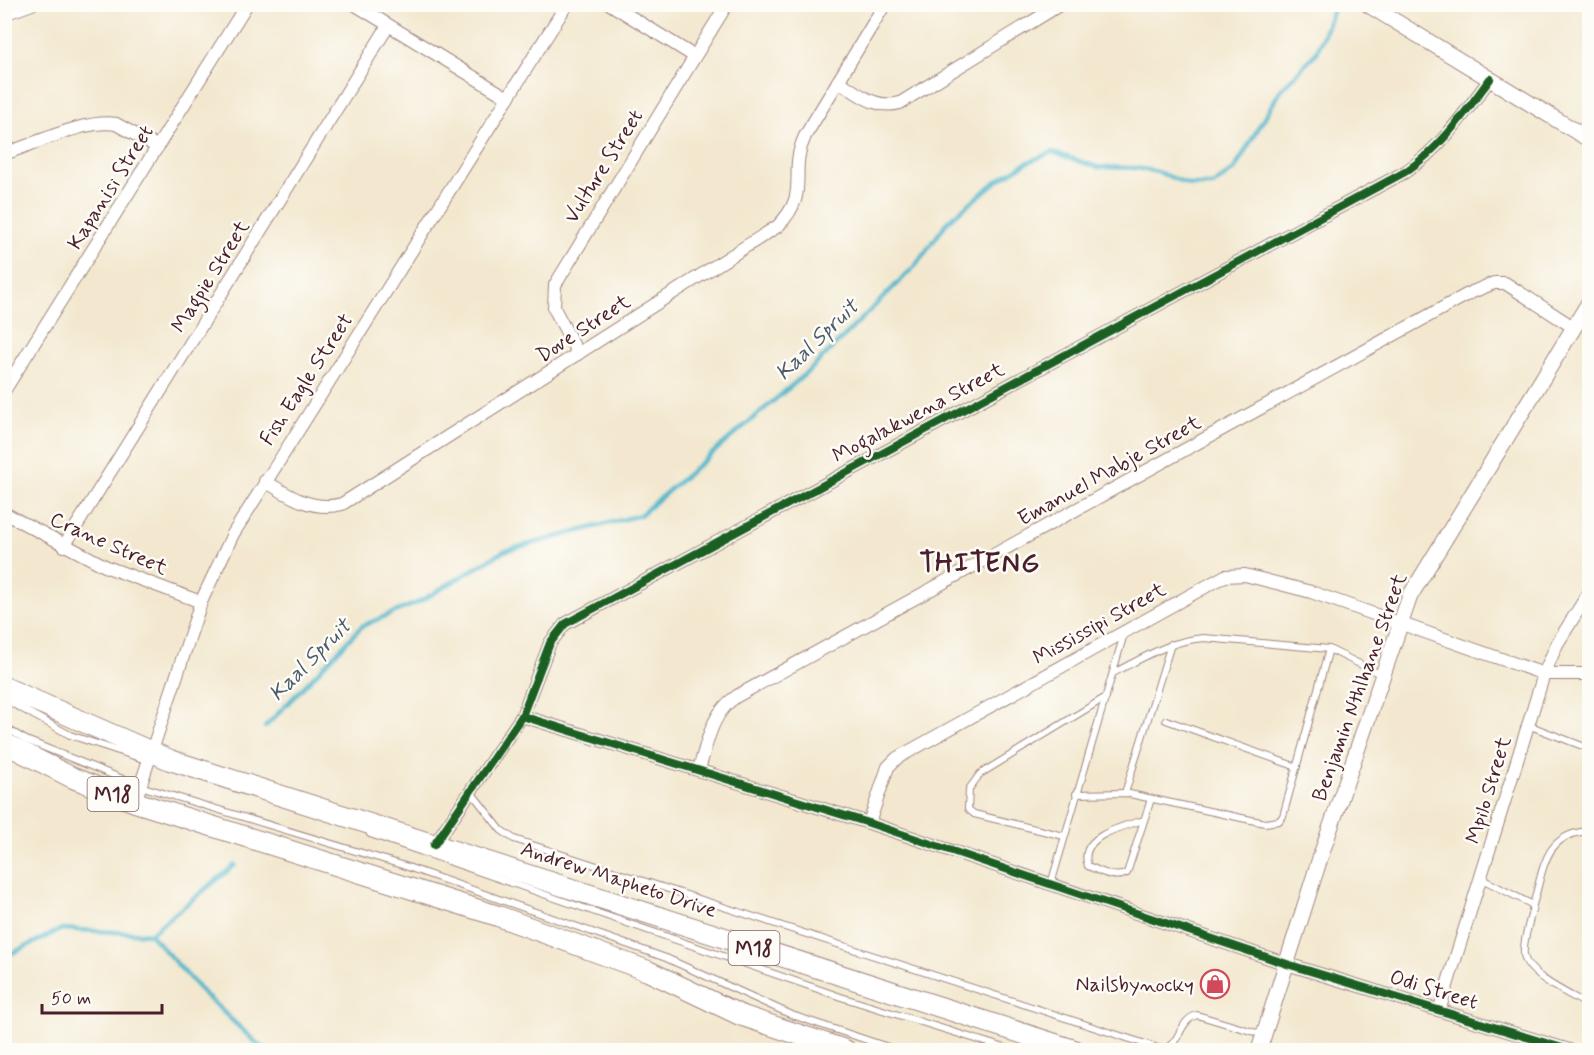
<svg xmlns="http://www.w3.org/2000/svg" width="1594" height="1055" font-family="Mynerve,sans-serif">
  <style>
    .lines { fill: none; stroke-linecap: round; stroke-linejoin: round }
    .stream { stroke: #4db6cb; stroke-width: 4.5 }
    .service-casing { stroke: #9e847d; stroke-width: 8 }
    .minor-casing { stroke: #9e847d; stroke-width: 14 }
    .tertiary-casing { stroke: #9e847d; stroke-width: 17 }
    .primary-casing { stroke: #9e847d; stroke-width: 22 }
    .service { stroke: #fff; stroke-width: 6 }
    .minor { stroke: #fff; stroke-width: 12 }
    .tertiary { stroke: #fff; stroke-width: 15 }
    .primary { stroke: #fff; stroke-width: 20 }
    .cycleway-casing { stroke: #fdfcf7; stroke-width: 11 }
    .cycleway { stroke: #1b5e20; stroke-width: 8 }
    .labels { text-anchor: middle; stroke-width: 5; stroke-linejoin: round; paint-order: stroke }
    .shield { fill: #fdfcf7; stroke: #806168; stroke-width: 1.5 }
    .shield-label { font-size: 20px; font-weight: bold; fill: #4a1f2b }
    .street-label { font-size: 21px; fill: #4a1f2b; stroke: #fdfcf7 }
    .poi-label { font-size: 21px; fill: #4a1f2b; stroke: #fdfcf7; text-anchor: end }
    .water-label { font-size: 22px; font-style: italic; fill: #4b5b6b; stroke: #fdfcf7 }
    .district-label { font-size: 27px; font-weight: bold; letter-spacing: 1.5px; fill: #4a1f2b; stroke: #fdfcf7 }
  </style>
  <rect width="100%" height="100%" fill="#fdfcf7"/>
  <filter id="ink" filterUnits="userSpaceOnUse"><feTurbulence type="fractalNoise" baseFrequency=".0167" numOctaves="2"/><feDisplacementMap in="SourceGraphic" scale="12" xChannelSelector="R" yChannelSelector="G"/><feConvolveMatrix kernelMatrix="1 2 1 2 8 2 1 2 1" color-interpolation-filters="sRGB"/></filter>
  <filter id="wash" filterUnits="userSpaceOnUse"><feTurbulence type="fractalNoise" baseFrequency=".008" numOctaves="4" result="noise"/><feDisplacementMap in="SourceGraphic" scale="24" xChannelSelector="R" yChannelSelector="G"/><feGaussianBlur stdDeviation="1.35" result="paint"/><feColorMatrix in="noise" values="0 0 0 0 0 0 0 0 0 0 0 0 0 0 0 0 0 1.4 0 .05"/><feComposite in="paint" operator="in"/></filter>
  <g filter="url(#wash)">
    <rect width="100%" height="100%" fill="#f3e8cf"/>
    <g class="lines">
      <!-- stream -->
      <g class="stream">
        <path d="M265,727L362,626L419,602L504,551L640,515L811,369L916,265L948,221L997,181L1026,163L1052,152L1097,167L1136,168L1158,172L1190,185H1213L1234,170L1280,91L1317,52L1335,4"/>
        <path d="M150,934L204,994L264,1050"/>
        <path d="M4,957L62,929L150,934L235,865"/>
      </g>
    </g>
  </g>
  <g filter="url(#ink)">
    <g class="lines">
      <!-- service casing -->
      <g class="service-casing">
        <g id="service">
          <path d="M1113,673C1143,658 1171,640 1204,638L1329,649L1382,675"/>
          <path d="M4,699L70,735L149,761"/>
          <path d="M1166,720L1297,767"/>
          <path d="M1528,725L1585,747"/>
          <path d="M4,727L26,740L140,786L402,865L666,958L792,1015L897,1050"/>
          <path d="M471,792L501,830L514,839L1161,1049C1181,1047 1178,1020 1197,1015L1264,1035"/>
          <path d="M1125,793L1171,644"/>
          <path d="M1076,794L1125,793L1265,823L1279,821L1283,816L1329,649"/>
          <path d="M1144,820C1124,826 1077,836 1088,866C1100,871 1115,880 1127,873L1151,799"/>
          <path d="M370,834L841,997L1011,1050"/>
          <path d="M1064,836L974,814L968,809L969,789L980,774L1106,697"/>
          <path d="M1482,879L1533,905C1544,868 1544,833 1590,831"/>
          <path d="M1051,884L1124,634"/>
          <path d="M1533,905C1531,919 1522,941 1524,955C1527,976 1573,996 1590,1006"/>
        </g>
      </g>
      <!-- minor casing -->
      <g class="minor-casing">
        <g id="minor">
          <path d="M354,4L508,98"/>
          <path d="M610,4L694,56"/>
          <path d="M4,14L32,4"/>
          <path d="M838,81C858,93 875,110 900,103L1061,4"/>
          <path d="M4,154C35,144 85,119 116,124L158,147"/>
          <path d="M578,354L554,308L555,285L727,4"/>
          <path d="M4,391L247,4"/>
          <path d="M265,481C289,496 313,512 342,504L778,226C812,191 787,175 805,136L885,4"/>
          <path d="M4,513L107,567L201,602"/>
          <path d="M64,546L388,26"/>
          <path d="M522,716L869,823L1287,964L1569,1050"/>
          <path d="M699,769C708,741 711,713 737,696L1470,293L1494,283H1505L1573,327"/>
          <path d="M135,802L201,602L233,534L567,4"/>
          <path d="M869,823L888,767L897,758L1225,576L1245,575L1311,592L1544,674H1590"/>
          <path d="M434,845L522,716L550,643L565,624L1405,172C1441,148 1464,114 1490,79"/>
          <path d="M1440,1008L1544,674L1557,644L1590,591"/>
        </g>
      </g>
      <!-- tertiary casing -->
      <g class="tertiary-casing">
        <g id="tertiary">
          <path d="M1367,4L1590,140"/>
          <path d="M1259,1050L1321,855L1410,596L1590,301"/>
        </g>
      </g>
      <!-- primary casing -->
      <g class="primary-casing">
        <g id="primary">
          <path d="M4,687L170,760L1074,1050"/>
          <path d="M4,743L73,778L135,802L498,916L648,971L740,1015L845,1050"/>
        </g>
      </g>
      <!-- service -->
      <use href="#service" class="service"/>
      <!-- minor -->
      <use href="#minor" class="minor"/>
      <!-- tertiary -->
      <use href="#tertiary" class="tertiary"/>
      <!-- primary -->
      <use href="#primary" class="primary"/>
      <!-- cycleway casing -->
      <g class="cycleway-casing">
        <g id="cycleway">
          <path d="M522,716L869,823L1287,964L1569,1050"/>
          <path d="M434,845L522,716L550,643L565,624L1405,172C1441,148 1464,114 1490,79"/>
        </g>
      </g>
      <!-- cycleway -->
      <use href="#cycleway" class="cycleway"/>
    </g>
  </g>
  <!-- icons -->
  <defs>
    <g id="shop-ring" transform="scale(1.5)"><circle r="9.5" fill="#fdfcf7" stroke="#d1495b" stroke-width="1.5"/><path d="M-5-2.5h2.3a2.7 3.5 0 0 1 5.4 0H5L5.5 6h-11ZM-1.5-2.5h3a1.5 2.3 0 0 0-3 0Z" fill="#d1495b"/></g>
  </defs>
  <g fill-rule="evenodd">
    <use href="#shop-ring" x="1215" y="984"/>
  </g>
  <g class="labels">
    <!-- shield labels -->
    <g class="shield">
      <rect x="87.5" y="777" width="51" height="34" rx="4.5"/>
      <rect x="728.5" y="931" width="51" height="34" rx="4.5"/>
    </g>
    <g class="shield-label">
      <text x="113" y="801">M18</text>
      <text x="754" y="955">M18</text>
    </g>
    <!-- street labels -->
    <g class="street-label">
      <text transform="translate(603 166) rotate(-58)" y="7">Vulture Street</text>
      <text transform="translate(110 187) rotate(-58)" y="7">Kapanisi Street</text>
      <text transform="translate(210 276) rotate(-58)" y="7">Magpie Street</text>
      <text transform="translate(583 328) rotate(-33)" y="7">Dove Street</text>
      <text transform="translate(306 379) rotate(-57)" y="7">Fish Eagle Street</text>
      <text transform="translate(918 412) rotate(-28)" y="7">Mogalakwena Street</text>
      <text transform="translate(1109 470) rotate(-29)" y="7">Emanuel Mabje Street</text>
      <text transform="translate(109 543) rotate(24)" y="7">Crane Street</text>
      <text transform="translate(1099 623) rotate(-29)" y="7">Mississipi Street</text>
      <text transform="translate(1359 687) rotate(-70)" y="7">Benjamin Nthlhane Street</text>
      <text transform="translate(1488 790) rotate(-73)" y="7">Mpilo Street</text>
      <text transform="translate(619 879) rotate(18)" y="7">Andrew Mapheto Drive</text>
      <text transform="translate(1434 989) rotate(17)" y="7">Odi Street</text>
    </g>
    <!-- poi labels -->
    <g class="poi-label">
      <text x="1194" y="991">Nailsbynocky</text>
    </g>
    <!-- water labels -->
    <g class="water-label">
      <text transform="translate(816 339) rotate(-44)" y="8">Kaal Spruit</text>
      <text transform="translate(309 659) rotate(-45)" y="8">Kaal Spruit</text>
    </g>
    <!-- district labels -->
    <g class="district-label">
      <text x="980" y="571">THITENG</text>
    </g>
  </g>
  <!-- margin -->
  <rect width="1594" height="1055" fill="none" stroke="#fdfcf7" stroke-width="24"/>
  <!-- scale -->
  <path d="M42 1004v9h120v-9" fill="none" stroke="#4a1f2b" stroke-width="3"/>
  <text x="51" y="1004" font-size="18" fill="#4a1f2b" stroke="#fdfcf7" stroke-width="4.5" paint-order="stroke">50 m</text>
</svg>
